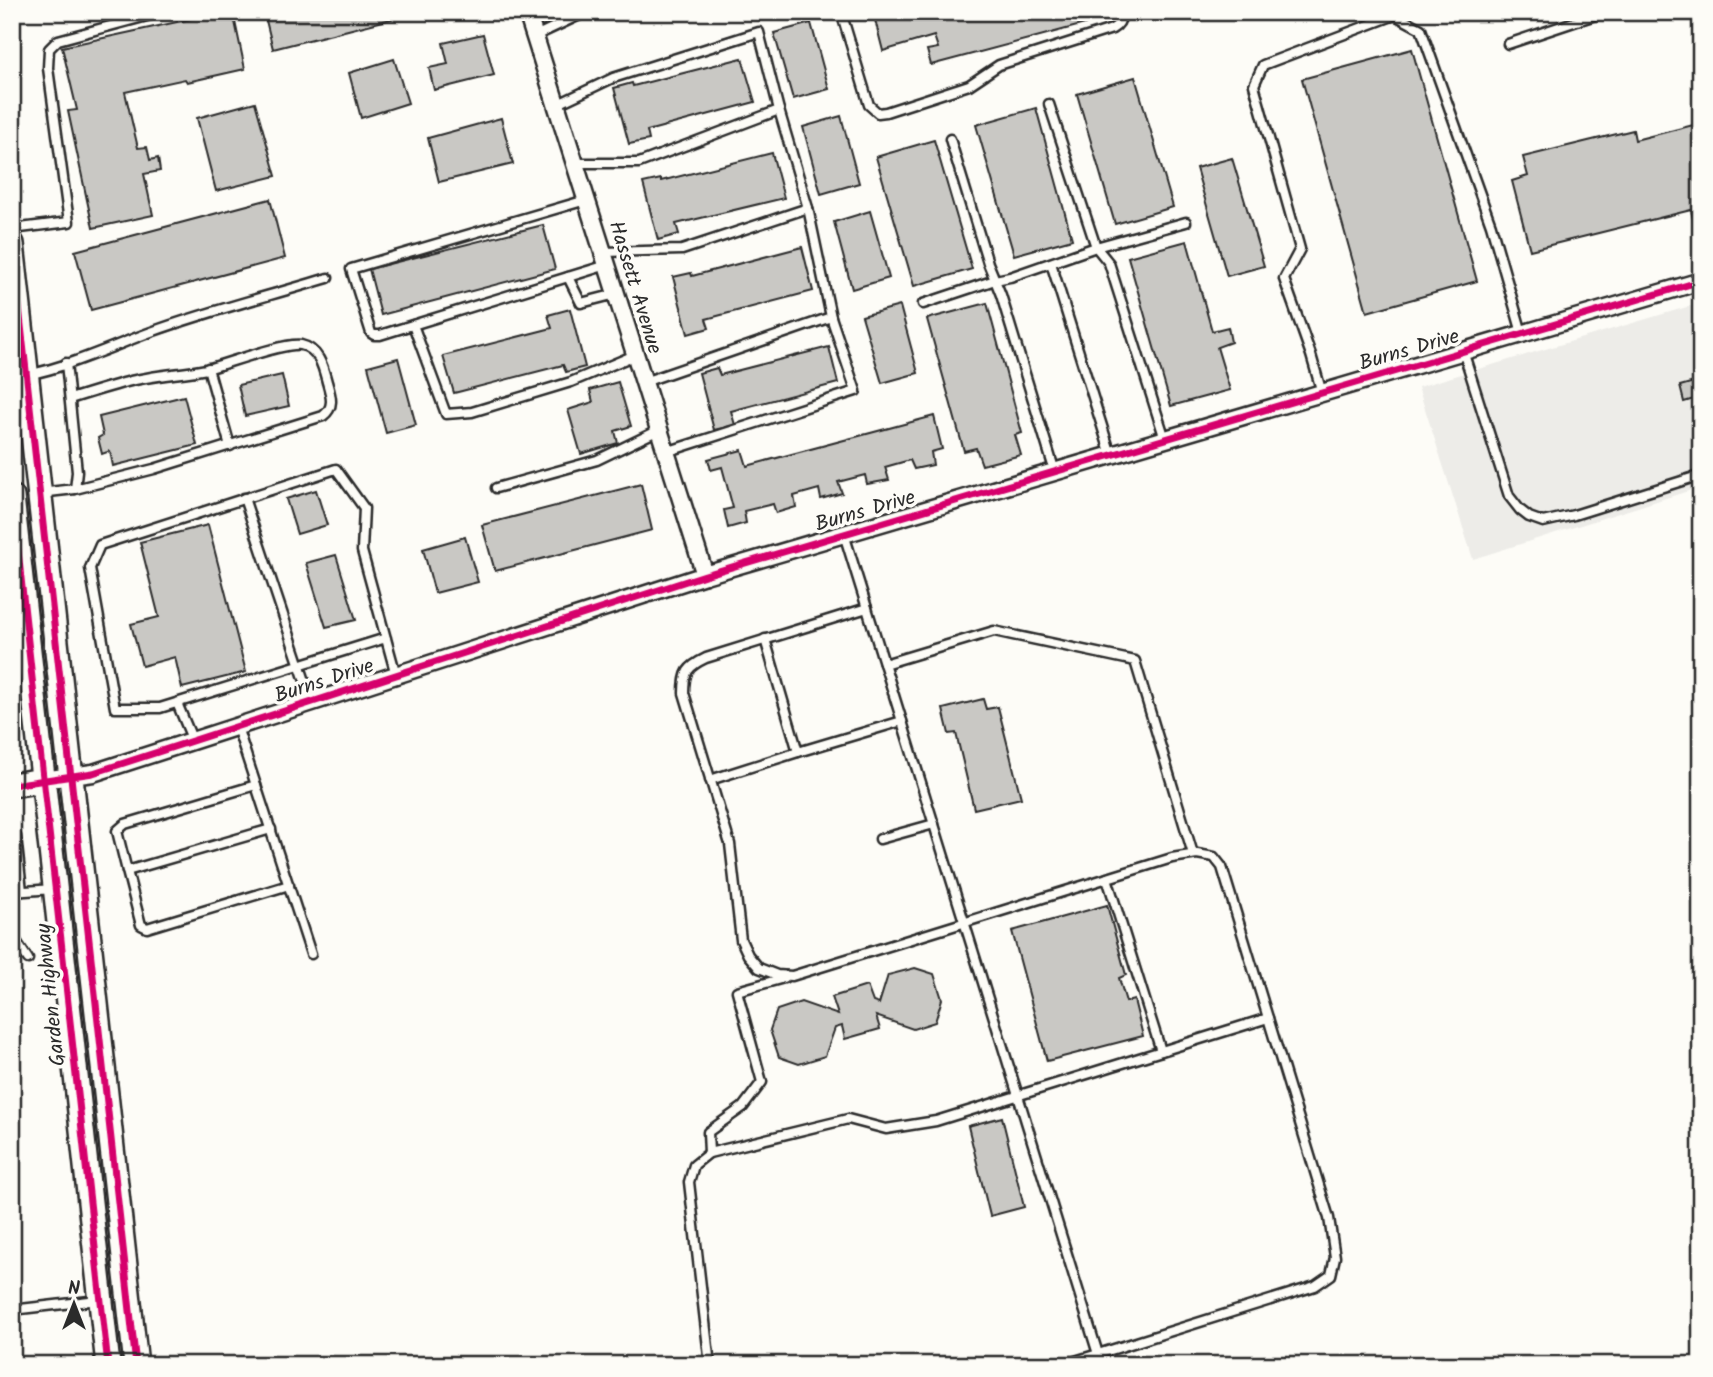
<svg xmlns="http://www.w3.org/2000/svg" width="1713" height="1377" font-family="Kalam,sans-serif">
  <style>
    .built { fill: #edece8 }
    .building { fill: #c9c8c4; stroke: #2b2b2b; stroke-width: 2 }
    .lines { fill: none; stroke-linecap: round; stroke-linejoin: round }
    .lane-casing { stroke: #2b2b2b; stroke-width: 13 }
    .street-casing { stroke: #2b2b2b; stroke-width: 21 }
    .secondary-casing { stroke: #2b2b2b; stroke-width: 28 }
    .lane { stroke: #fdfcf7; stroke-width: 8 }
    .street { stroke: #fdfcf7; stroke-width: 16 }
    .secondary { stroke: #fdfcf7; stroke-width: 23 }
    .cycleway-casing { stroke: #fdfcf7; stroke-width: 11 }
    .cycleway { stroke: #d6006c; stroke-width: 7 }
    .labels { text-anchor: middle; stroke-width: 7; stroke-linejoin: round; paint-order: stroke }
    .street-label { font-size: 21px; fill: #2b2b2b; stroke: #fdfcf7 }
  </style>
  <rect width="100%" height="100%" fill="#fdfcf7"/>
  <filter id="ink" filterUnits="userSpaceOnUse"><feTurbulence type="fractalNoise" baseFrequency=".0143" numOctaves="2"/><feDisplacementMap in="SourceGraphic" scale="14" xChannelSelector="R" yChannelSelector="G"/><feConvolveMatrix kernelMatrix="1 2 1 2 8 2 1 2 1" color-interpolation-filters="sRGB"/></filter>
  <g filter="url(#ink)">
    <!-- built -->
    <path class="built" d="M1697,304L1701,309V487L1473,559L1418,387Z"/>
    <!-- building -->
    <g class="building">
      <path d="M223,12H233L245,69L187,82L185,79L125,92L138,148L147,147L150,160L158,158L160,171L144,174L153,215L93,228L68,111L77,110L62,47Z"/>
      <path d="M264,12H419L273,49Z"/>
      <path d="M873,12H1110L1111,17L931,65L927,50L938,48L934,36L883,51Z"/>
      <path d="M811,23L829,89L793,99L774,33Z"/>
      <path d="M483,34L494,75L434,90L429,68L448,64L443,43Z"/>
      <path d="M1412,49L1477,281L1367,312L1302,79Z"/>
      <path d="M742,58L755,102L647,131L649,140L629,144L614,88L632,83L633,86Z"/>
      <path d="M394,59L408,103L361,118L349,73Z"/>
      <path d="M1135,77L1173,207L1115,224L1077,94Z"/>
      <path d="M255,102L276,176L216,191L197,118Z"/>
      <path d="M1036,108L1072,239L1014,255L976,125Z"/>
      <path d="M841,116L859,183L821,194L803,127Z"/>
      <path d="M501,118L513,164L439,182L428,138Z"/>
      <path d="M1701,123V231L1696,232L1691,210L1530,250L1512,181L1528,176L1523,157L1633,130L1635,140Z"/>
      <path d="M934,140L972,269L914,286L876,157Z"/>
      <path d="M772,153L784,198L676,224L679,234L658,240L643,183L661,179V181Z"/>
      <path d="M1232,158L1264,266L1227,276L1196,168Z"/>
      <path d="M270,199L285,258L91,310L75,251Z"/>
      <path d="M870,211L889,278L852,289L834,222Z"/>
      <path d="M543,225L555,269L381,315L369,269Z"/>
      <path d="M1187,241L1212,331L1228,327L1231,342L1217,347L1230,390L1171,406L1128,257Z"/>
      <path d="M802,247L813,291L706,319L709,328L688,334L673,277L691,273L692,276Z"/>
      <path d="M987,303L1022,433L1015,435L1021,455L982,465L976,448L964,451L927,319Z"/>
      <path d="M900,306L918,373L882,383L862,316Z"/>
      <path d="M570,309L585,367L566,372L563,365L454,393L443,356L552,328L548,315Z"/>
      <path d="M829,347L838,383L731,411L735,425L714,430L699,373L717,368L720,375Z"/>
      <path d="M398,358L416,425L386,433L368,366Z"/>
      <path d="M282,375L289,406L245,416L238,385Z"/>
      <path d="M1701,380V397L1684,402L1680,386Z"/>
      <path d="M618,382L631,426L615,431L618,443L581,454L568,410L593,402L590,390Z"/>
      <path d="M184,396L197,445L113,466L110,451L102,454L98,438L103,435L99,417Z"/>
      <path d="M934,416L942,449L931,452L933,465L914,469L910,460L885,467L889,480L867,484L865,475L838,482L842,493L821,499L819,489L794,496L796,507L776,513L773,504L744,511L746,523L728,528L724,510L733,508L722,467L711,470L708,459L742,450L747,466Z"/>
      <path d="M641,484L652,530L495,571L482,525Z"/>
      <path d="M316,490L327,525L297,534L286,499Z"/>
      <path d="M208,525L246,672L182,688L175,657L142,666L131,624L159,617L140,542Z"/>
      <path d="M465,537L478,582L435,593L423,549Z"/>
      <path d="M336,555L356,620L326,627L306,563Z"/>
      <path d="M983,699L986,709L998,707L1021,798L974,809L956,733L949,734L943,709Z"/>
      <path d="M1107,905L1126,975L1119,978L1126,1002L1134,1000L1143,1036L1047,1061L1012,931Z"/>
      <path d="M915,968L934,974L942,999L935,1022L913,1029L876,1016L880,1029L845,1039L842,1026L835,1028L825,1056L799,1064L779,1057L770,1030L777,1010L801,1002L838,1015L832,997L867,986L873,1002L879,1004L888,975Z"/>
      <path d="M1002,1117L1024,1207L990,1216L968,1126Z"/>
    </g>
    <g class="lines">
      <!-- lane casing -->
      <g class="lane-casing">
        <g id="lane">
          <path d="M841,12L869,105L878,113L886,112L969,85L999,65L1112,29C1119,25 1122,20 1121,12"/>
          <path d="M535,36L586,12"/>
          <path d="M1508,44L1604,12"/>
          <path d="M1049,104L1096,247L1186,222"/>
          <path d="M556,105L613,78L759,32L779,110L639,163H575"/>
          <path d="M586,200L351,269L371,333L374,335H380L607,265"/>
          <path d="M12,229L69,222L48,68L49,49L58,40L162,12"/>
          <path d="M603,252L682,250L808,208L779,110"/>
          <path d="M1051,263L1111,455"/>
          <path d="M568,277L581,303L616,294"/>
          <path d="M923,304L995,280L988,263L950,139"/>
          <path d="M413,325L446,414L472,412L571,382L635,355"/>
          <path d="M1463,351L1509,496L1520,510L1529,517L1543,522L1574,515L1701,475"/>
          <path d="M208,368L230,446"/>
          <path d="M12,377C55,373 110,347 151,332C209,311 269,296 328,278"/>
          <path d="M644,382L831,317L808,208"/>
          <path d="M1322,393L1311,355L1284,279L1300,249L1254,85L1263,65L1395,15L1421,29L1491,225L1522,333"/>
          <path d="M70,399C89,393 108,387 127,382C153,375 181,374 207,369C226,364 285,342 301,345C319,349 323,367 327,382C331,396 335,407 323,416L154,469L75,489"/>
          <path d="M666,452L856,391L831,317"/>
          <path d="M1055,472L1001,295L995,280L1010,277L1096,247L1109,263L1165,439"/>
          <path d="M496,488L597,460L659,430"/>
          <path d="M40,493L75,489L77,472L66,363"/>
          <path d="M244,498L312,702"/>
          <path d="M844,534L1098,1354L1062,1365"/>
          <path d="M867,608L706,658C687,667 684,672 684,693L730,844L741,940L748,955L759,968L777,975L792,976L1172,858L1197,854L1214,857L1222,867L1329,1218L1335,1257L1331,1275L1315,1286L1098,1354"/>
          <path d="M386,638L160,708H115L90,568L100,545L336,469L364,508L362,551L396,675"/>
          <path d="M765,639L798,752L902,721"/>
          <path d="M884,664L994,631L1135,661L1193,854"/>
          <path d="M177,703L193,741"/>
          <path d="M237,727L311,954"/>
          <path d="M710,780L798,752"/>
          <path d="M271,829L127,871L141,925L147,928L289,885"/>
          <path d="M12,832L16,836L22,891"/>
          <path d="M880,839L934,824"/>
          <path d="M127,871L117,831L125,824L256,785"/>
          <path d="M1107,878L1161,1051"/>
          <path d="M12,892L53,889"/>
          <path d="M12,935L28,959"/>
          <path d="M784,978L737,991L762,1082L743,1107L708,1132L709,1153L848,1119L886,1129L936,1121L1268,1018"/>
          <path d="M709,1153L694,1165L689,1182L710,1365"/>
          <path d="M12,1310L98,1300"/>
        </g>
      </g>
      <!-- street casing -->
      <g class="street-casing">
        <g id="street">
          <path d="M527,12L705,575"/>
          <path d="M43,780L93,773L705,575L1701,281"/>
        </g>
      </g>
      <!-- secondary casing -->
      <g class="secondary-casing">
        <g id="secondary">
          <path d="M12,244L136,1365"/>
          <path d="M12,497L108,1365"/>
          <path d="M12,785L43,780"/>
        </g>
      </g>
      <!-- lane -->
      <use href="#lane" class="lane"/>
      <!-- street -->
      <use href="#street" class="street"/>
      <!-- secondary -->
      <use href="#secondary" class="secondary"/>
      <!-- cycleway casing -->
      <g class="cycleway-casing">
        <g id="cycleway">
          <path d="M12,244L136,1365"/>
          <path d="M12,497L108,1365"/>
          <path d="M12,785L93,773L705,575L1701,281"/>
        </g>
      </g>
      <!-- cycleway -->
      <use href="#cycleway" class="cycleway"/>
    </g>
  </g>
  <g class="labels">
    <!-- street labels -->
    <g class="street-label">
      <text transform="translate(636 287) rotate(73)" y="7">Hassett Avenue</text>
      <text transform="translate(1409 349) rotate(-16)" y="7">Burns Drive</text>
      <text transform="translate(865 510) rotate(-16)" y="7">Burns Drive</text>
      <text transform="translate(324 680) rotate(-18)" y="7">Burns Drive</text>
      <text transform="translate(50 995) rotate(-96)" y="7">Garden Highway</text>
    </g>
  </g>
  <!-- margin -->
  <rect width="1713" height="1377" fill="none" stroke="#fdfcf7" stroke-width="42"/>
  <rect x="21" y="21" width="1671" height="1335" fill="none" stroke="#2b2b2b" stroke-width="2.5" filter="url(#ink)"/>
  <!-- north arrow -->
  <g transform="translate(74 1304)" stroke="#fdfcf7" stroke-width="5" paint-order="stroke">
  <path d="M0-5L12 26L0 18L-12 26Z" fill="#2b2b2b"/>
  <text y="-10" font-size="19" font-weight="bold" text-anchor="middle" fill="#2b2b2b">N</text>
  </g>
</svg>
